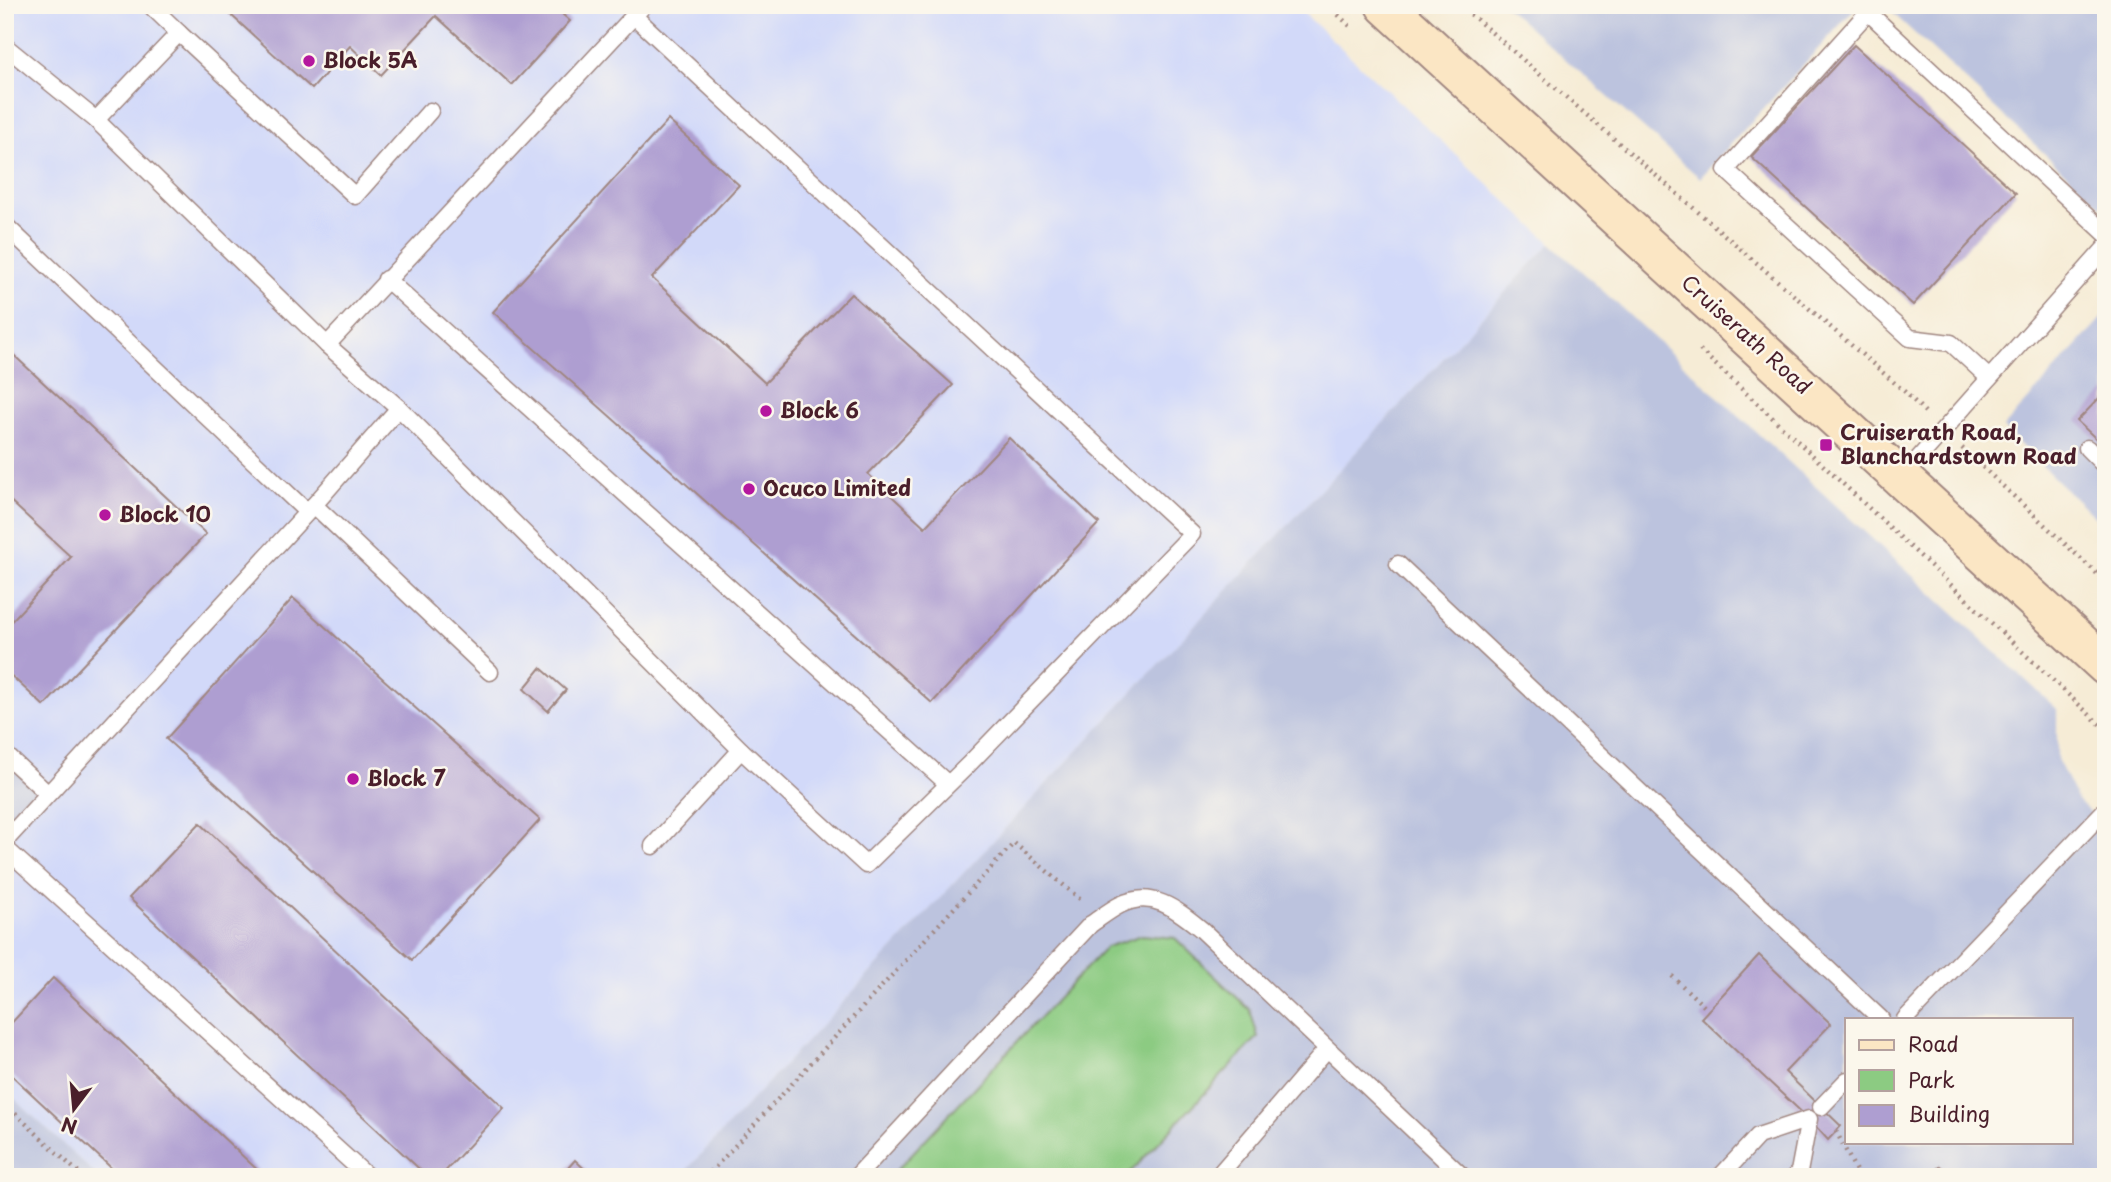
<svg xmlns="http://www.w3.org/2000/svg" width="2111" height="1182" font-family="'Playpen Sans',sans-serif">
  <style>
    .built { fill: #d2d9f9 }
    .industrial { fill: #bcc3de; fill-rule: evenodd }
    .green { fill: #8ccb82; stroke: #6b7556; stroke-width: 2 }
    .building { fill: #ae9ed1 }
    .lines { fill: none; stroke-linecap: round; stroke-linejoin: round }
    .service-casing { stroke: #a08680; stroke-width: 19 }
    .secondary-casing { stroke: #a08680; stroke-width: 42 }
    .path { stroke: #a08680; stroke-width: 4.5; stroke-dasharray: 2 5; stroke-linecap: butt }
    .service { stroke: #fff; stroke-width: 16 }
    .secondary { stroke: #fbe6c4; stroke-width: 38 }
    .poi-dot { fill: #b5179e; stroke: #fbf7ec; stroke-width: 2.5 }
    .labels { text-anchor: middle; stroke-width: 5; stroke-linejoin: round; paint-order: stroke }
    .poi-label { font-size: 21px; font-weight: bold; fill: #4a1f2b; stroke: #fbf7ec; text-anchor: start }
    .street-label { font-size: 21px; fill: #4a1f2b; stroke: #fbf7ec }
  </style>
  <rect width="100%" height="100%" fill="#fbf7ec"/>
  <filter id="ink" filterUnits="userSpaceOnUse"><feTurbulence type="fractalNoise" baseFrequency=".0143" numOctaves="2"/><feDisplacementMap in="SourceGraphic" scale="14" xChannelSelector="R" yChannelSelector="G"/><feConvolveMatrix kernelMatrix="1 2 1 2 8 2 1 2 1" color-interpolation-filters="sRGB"/></filter>
  <filter id="wash" filterUnits="userSpaceOnUse"><feTurbulence type="fractalNoise" baseFrequency=".00686" numOctaves="4" result="noise"/><feDisplacementMap in="SourceGraphic" scale="28" xChannelSelector="R" yChannelSelector="G"/><feGaussianBlur stdDeviation="1.57" result="paint"/><feColorMatrix in="noise" values="0 0 0 0 0 0 0 0 0 0 0 0 0 0 0 0 0 1.4 0 .05"/><feComposite in="paint" operator="in"/></filter>
  <g filter="url(#wash)">
    <rect width="100%" height="100%" fill="#f6ecd6"/>
    <!-- built -->
    <path class="built" d="M5,5H1295L1551,243L680,1177H98L5,1090V822L38,789L5,759Z"/>
    <!-- industrial -->
    <g class="industrial">
      <path d="M1504,5H1858L1700,178Z"/>
      <path d="M1884,5H2106V211L2046,155Z"/>
      <path d="M1551,243L2057,709V759L2077,799L2106,828V1177H680ZM1847,1019H2071V1142H1847Z"/>
      <path d="M2106,313V528L2003,428Z"/>
      <path d="M5,759L38,789L5,822Z"/>
      <path d="M5,1090L98,1177H5Z"/>
    </g>
    <!-- green -->
    <path class="green" d="M1142,935L1175,938L1250,1010L1258,1037L1126,1177H890L1106,947Z"/>
    <g id="blocks">
      <!-- building -->
      <g class="building">
        <path d="M220,5H572L563,15L570,21L512,85L436,16L381,75L350,46L312,89Z"/>
        <path d="M1854,45L2016,193L1913,305L1751,157Z"/>
        <path d="M668,120L739,185L652,278L765,383L851,294L953,385L868,474L925,527L1009,438L1099,523L932,703L493,312Z"/>
        <path d="M5,347L206,534L44,706L5,670V628L71,557L5,496Z"/>
        <path d="M2106,391V448L2077,421Z"/>
        <path d="M293,598L540,820L412,960L166,739Z"/>
        <path d="M541,668L566,690L548,711L524,689Z"/>
        <path d="M200,823L504,1108L440,1177H428L129,898Z"/>
        <path d="M1759,955L1831,1024L1785,1072L1841,1126L1828,1140L1809,1119L1701,1018Z"/>
        <path d="M53,978L265,1177H121L5,1069V1030Z"/>
        <path d="M575,1160L593,1177H560Z"/>
        <path d="M1940,1166L1952,1177H1929Z"/>
      </g>
    </g>
  </g>
  <g filter="url(#ink)">
    <use href="#blocks" fill-opacity="0" stroke="#a08680" stroke-width="2"/>
    <g class="lines">
      <!-- service casing -->
      <g class="service-casing">
        <g id="service">
          <path d="M179,33L355,196L430,111"/>
          <path d="M5,46L96,120L327,345L399,408L741,750L866,865L968,765L1192,534L634,16"/>
          <path d="M96,120L179,33L150,5"/>
          <path d="M5,225L306,511"/>
          <path d="M386,279L948,784"/>
          <path d="M327,345L644,5"/>
          <path d="M1989,378L1951,343L1910,338L1726,170L1868,12L2106,234"/>
          <path d="M2087,448L2106,467"/>
          <path d="M1901,478L2106,247"/>
          <path d="M314,505L490,672"/>
          <path d="M1398,564L1881,1019"/>
          <path d="M5,754L47,793"/>
          <path d="M5,841L314,505L399,408"/>
          <path d="M653,846L741,750"/>
          <path d="M5,848L368,1177"/>
          <path d="M1905,1019L2106,809"/>
          <path d="M1821,1107L1847,1080"/>
          <path d="M856,1177L1091,924C1100,918 1110,910 1120,905C1152,889 1176,909 1201,929L1463,1177"/>
          <path d="M1217,1177L1327,1049"/>
          <path d="M1720,1177L1758,1136L1809,1119L1799,1172L1794,1177"/>
        </g>
      </g>
      <!-- secondary casing -->
      <g class="secondary-casing">
        <path id="secondary" d="M1385,5L2106,666"/>
      </g>
      <!-- path -->
      <g class="path">
        <path d="M1328,5L1352,28"/>
        <path d="M1460,5L1904,391L1926,413"/>
        <path d="M1700,350L2106,730"/>
        <path d="M1962,448L2106,582"/>
        <path d="M1672,976L1708,1010"/>
        <path d="M5,1104L83,1177"/>
        <path d="M1836,1131L1859,1177"/>
        <path d="M706,1177L1014,843L1081,900"/>
      </g>
      <!-- service -->
      <use href="#service" class="service"/>
      <!-- secondary -->
      <use href="#secondary" class="secondary"/>
    </g>
  </g>
  <!-- markers -->
  <g class="poi-dot">
    <circle cx="309" cy="61" r="7"/>
    <circle cx="766" cy="411" r="7"/>
    <rect x="1819" y="438" width="14" height="14" rx="3.5"/>
    <circle cx="749" cy="489" r="7"/>
    <circle cx="105" cy="515" r="7"/>
    <circle cx="353" cy="779" r="7"/>
  </g>
  <g class="labels">
    <!-- poi labels -->
    <g class="poi-label">
      <text x="323" y="68">Block 5A</text>
      <text x="780" y="418">Block 6</text>
      <text x="1840" y="440">Cruiserath Road,<tspan x="1840" dy="24">Blanchardstown Road</tspan></text>
      <text x="763" y="496">Ocuco Limited</text>
      <text x="119" y="522">Block 10</text>
      <text x="367" y="786">Block 7</text>
    </g>
    <!-- street labels -->
    <g class="street-label">
      <text transform="translate(1746 335) rotate(42)" y="7">Cruiserath Road</text>
    </g>
  </g>
  <!-- margin -->
  <rect width="2111" height="1182" fill="none" stroke="#fbf7ec" stroke-width="28"/>
  <!-- legend -->
  <rect x="1845" y="1018" width="228" height="126" fill="#fbf7ec" stroke="#b4a19f" stroke-width="2"/>
  <rect x="1859" y="1040" width="35" height="10" fill="#fbe6c4" stroke="#b4a19f" stroke-width="2"/>
  <text x="1908" y="1052" font-size="21" fill="#4a1f2b">Road</text>
  <rect x="1859" y="1070" width="35" height="21" fill="#8ccb82" stroke="#b4a19f" stroke-width="2"/>
  <text x="1908" y="1088" font-size="21" fill="#4a1f2b">Park</text>
  <rect x="1859" y="1105" width="35" height="21" fill="#ae9ed1" stroke="#b4a19f" stroke-width="2"/>
  <text x="1908" y="1122" font-size="21" fill="#4a1f2b">Building</text>
  <!-- north arrow -->
  <g transform="translate(74 1109) rotate(196)" stroke="#fbf7ec" stroke-width="5" paint-order="stroke">
  <path d="M0-5L12 26L0 18L-12 26Z" fill="#4a1f2b"/>
  <text y="-10" font-size="19" font-weight="bold" text-anchor="middle" fill="#4a1f2b">N</text>
  </g>
</svg>
